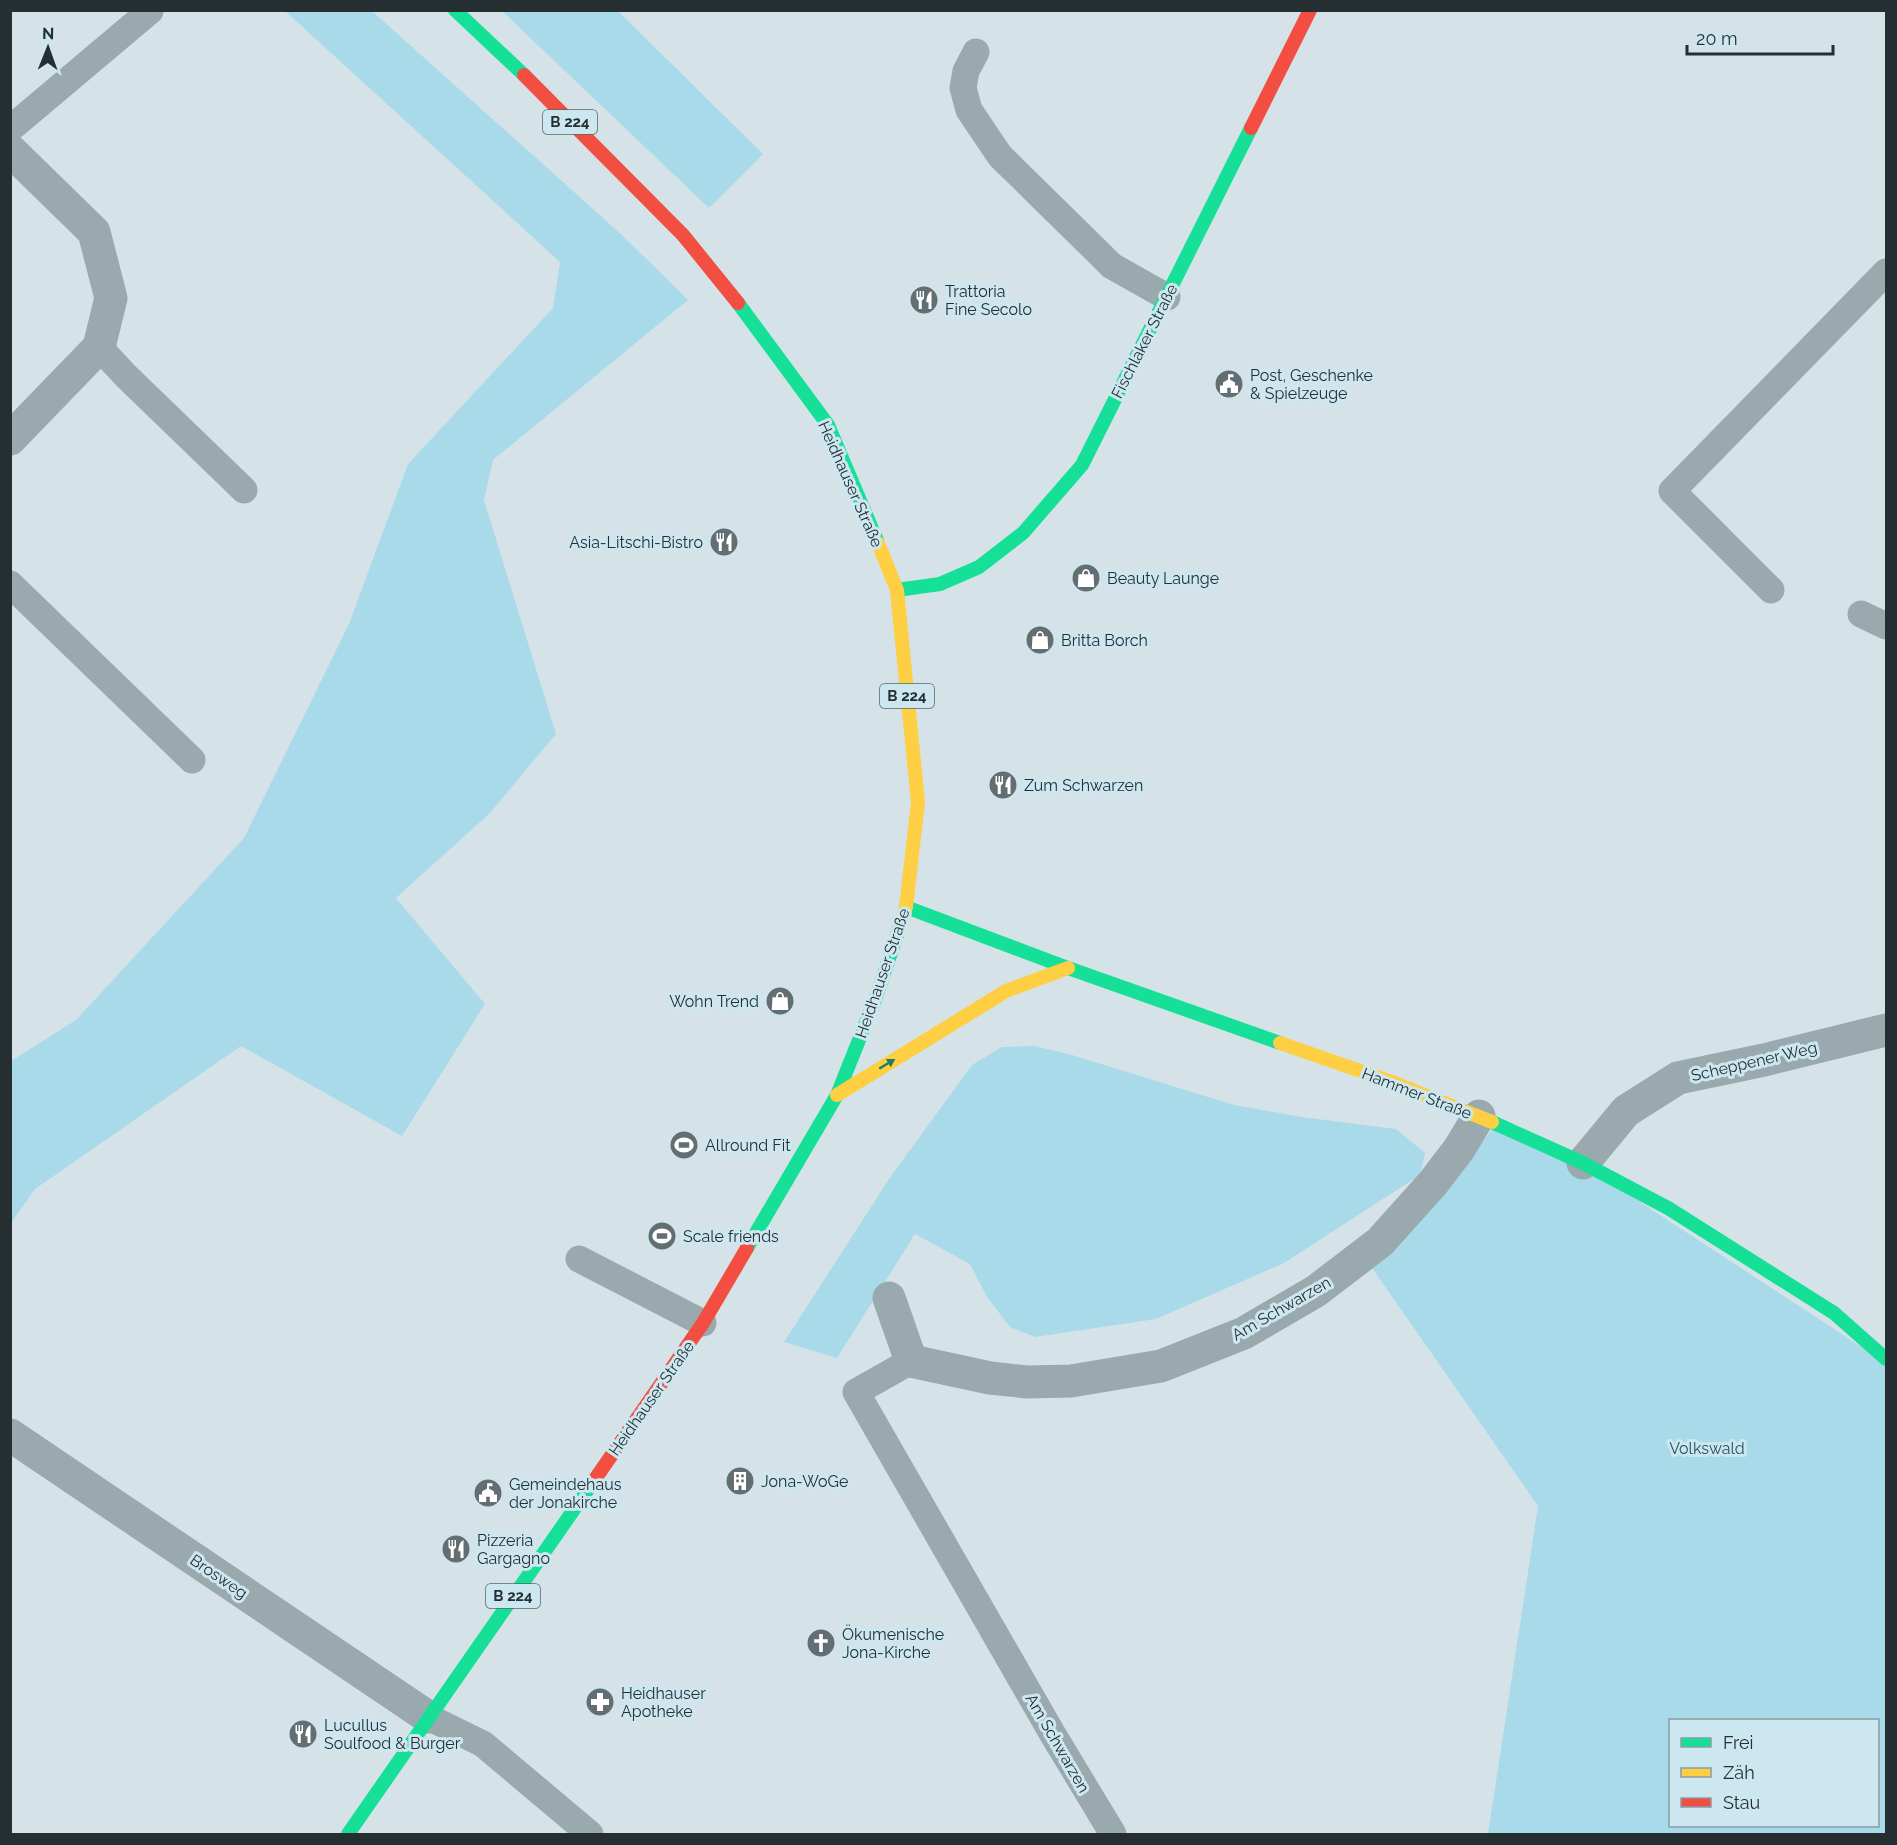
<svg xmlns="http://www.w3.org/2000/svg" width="1897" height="1845" font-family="Raleway,sans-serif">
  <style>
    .green { fill: #a9daea; fill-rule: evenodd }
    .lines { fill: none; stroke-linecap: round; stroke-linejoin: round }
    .lane { stroke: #9aa9ae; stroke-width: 27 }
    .street { stroke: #9aa9ae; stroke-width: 33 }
    .fast { stroke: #16e098; stroke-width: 14 }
    .slow { stroke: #ffcf43; stroke-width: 14 }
    .jam { stroke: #f24e42; stroke-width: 14 }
    .oneway { fill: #1e7f60 }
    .labels { text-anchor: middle; stroke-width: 6; stroke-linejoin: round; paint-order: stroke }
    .shield { fill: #cde7f0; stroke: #57666b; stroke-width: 1.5 }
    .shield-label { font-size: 15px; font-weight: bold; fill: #252f32 }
    .poi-label { font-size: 16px; fill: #252f32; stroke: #cde7f0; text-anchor: start }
    .street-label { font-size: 16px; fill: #252f32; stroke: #cde7f0 }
    .park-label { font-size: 16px; fill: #225464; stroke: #cde7f0 }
  </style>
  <rect width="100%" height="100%" fill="#d5e3e8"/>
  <!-- green -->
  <g class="green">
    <path d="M285,11H372L622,235L688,300L493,460L484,500L556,734L490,813L396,898L485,1004L402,1136L241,1046L35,1189L11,1223V1061L76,1020L244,838L349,624L408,464L553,308L560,262Z"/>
    <path d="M502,11H618L763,154L709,208Z"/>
    <path d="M1034,1046L1072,1055L1234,1105L1302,1117L1396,1129L1425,1153L1420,1175L1284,1263L1156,1319L1035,1337L1010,1327L987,1297L970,1264L915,1234L837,1358L784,1342L891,1176L972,1065L1002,1047Z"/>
    <path d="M1497,1125L1582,1164L1886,1363V1834H1488L1538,1506L1370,1265ZM1670,1720H1878V1826H1670Z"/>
  </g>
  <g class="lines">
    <!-- lane -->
    <g class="lane">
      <path d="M976,52L966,71L963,88L969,110L1000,156L1112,266L1167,297"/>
      <path d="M10,129L150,11"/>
      <path d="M99,347L126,376L244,490"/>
      <path d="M10,584L192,760"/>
      <path d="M1771,590L1672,491L1886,272"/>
      <path d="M1861,614L1886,626"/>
      <path d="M579,1259L703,1323"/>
      <path d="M911,1361L856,1392L1052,1733L1113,1834"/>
      <path d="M428,1717L483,1744L590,1834"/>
    </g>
    <!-- street -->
    <g class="street">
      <path d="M10,150L94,232L111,298L99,347L10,439"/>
      <path d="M1583,1163L1626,1111L1678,1078L1764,1060L1886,1030"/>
      <path d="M889,1298L911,1361L990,1378L1027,1382L1071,1381L1161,1366L1244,1333L1316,1291L1380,1242L1433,1183L1459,1149L1479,1116"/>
      <path d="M10,1435L428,1717"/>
    </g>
    <!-- fast -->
    <g class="fast">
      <path d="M455,10L524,75"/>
      <path d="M738,303L828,425L878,543"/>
      <path d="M897,590L940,584L979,567L1023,533L1082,465L1251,128"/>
      <path d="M906,907L1068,968L1280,1043"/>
      <path d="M1492,1122L1583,1163L1668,1208L1834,1313L1886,1359"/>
      <path d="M747,1248L837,1095L875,1000L900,926"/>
      <path d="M348,1834L591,1485"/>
    </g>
    <!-- slow -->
    <g class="slow">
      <path d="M878,543L897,590L918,802L906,907L900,926"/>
      <path d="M1280,1043L1392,1082L1492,1122"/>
      <path d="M837,1095L1006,991L1068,968"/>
    </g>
    <!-- jam -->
    <g class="jam">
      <path d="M524,75L683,235L738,303"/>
      <path d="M1251,128L1310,10"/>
      <path d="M591,1485L703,1323L747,1248"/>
    </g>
  </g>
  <!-- one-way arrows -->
  <defs><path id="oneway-solid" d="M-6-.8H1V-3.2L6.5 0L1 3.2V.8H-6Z" transform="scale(1.5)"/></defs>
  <use class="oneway" href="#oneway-solid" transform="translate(887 1064) rotate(-31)"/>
  <!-- icons -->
  <defs>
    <g id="restaurant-disc" transform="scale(1.5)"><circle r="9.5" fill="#636e72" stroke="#cde7f0"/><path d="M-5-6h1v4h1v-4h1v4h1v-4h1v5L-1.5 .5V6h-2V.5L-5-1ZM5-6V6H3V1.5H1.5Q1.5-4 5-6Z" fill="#fff"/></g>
    <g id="civic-disc" transform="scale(1.5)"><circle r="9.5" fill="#636e72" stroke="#cde7f0"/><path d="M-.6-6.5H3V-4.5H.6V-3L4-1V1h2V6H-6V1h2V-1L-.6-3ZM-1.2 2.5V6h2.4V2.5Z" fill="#fff"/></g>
    <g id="shop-disc" transform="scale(1.5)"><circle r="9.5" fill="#636e72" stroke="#cde7f0"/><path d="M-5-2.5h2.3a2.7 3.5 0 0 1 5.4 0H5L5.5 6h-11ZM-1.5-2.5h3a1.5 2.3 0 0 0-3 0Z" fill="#fff"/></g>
    <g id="stadium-disc" transform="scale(1.5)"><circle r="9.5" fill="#636e72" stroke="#cde7f0"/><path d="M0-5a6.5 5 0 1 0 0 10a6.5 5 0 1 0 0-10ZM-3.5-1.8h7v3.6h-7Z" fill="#fff"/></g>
    <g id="building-disc" transform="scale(1.5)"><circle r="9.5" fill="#636e72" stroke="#cde7f0"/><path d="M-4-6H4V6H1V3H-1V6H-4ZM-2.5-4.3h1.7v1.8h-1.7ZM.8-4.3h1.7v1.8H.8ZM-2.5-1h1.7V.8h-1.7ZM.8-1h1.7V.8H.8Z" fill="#fff"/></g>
    <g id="church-disc" transform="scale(1.5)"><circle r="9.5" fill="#636e72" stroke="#cde7f0"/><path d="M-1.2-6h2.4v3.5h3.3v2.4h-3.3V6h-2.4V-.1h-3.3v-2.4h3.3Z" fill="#fff"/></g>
    <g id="pharmacy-disc" transform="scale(1.5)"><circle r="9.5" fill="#636e72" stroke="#cde7f0"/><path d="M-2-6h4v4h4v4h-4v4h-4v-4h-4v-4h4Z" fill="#fff"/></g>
  </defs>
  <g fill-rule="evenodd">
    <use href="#restaurant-disc" x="924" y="300"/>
    <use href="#civic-disc" x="1229" y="384"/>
    <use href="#restaurant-disc" x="724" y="542"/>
    <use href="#shop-disc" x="1086" y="578"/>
    <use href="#shop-disc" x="1040" y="640"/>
    <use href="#restaurant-disc" x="1003" y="785"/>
    <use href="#shop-disc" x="780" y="1001"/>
    <use href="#stadium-disc" x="684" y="1145"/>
    <use href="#stadium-disc" x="662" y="1236"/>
    <use href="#building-disc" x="740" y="1481"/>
    <use href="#civic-disc" x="488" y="1493"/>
    <use href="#restaurant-disc" x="456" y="1549"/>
    <use href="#church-disc" x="821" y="1643"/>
    <use href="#pharmacy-disc" x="600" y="1702"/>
    <use href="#restaurant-disc" x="303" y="1734"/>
  </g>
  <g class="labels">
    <!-- shield labels -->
    <g class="shield">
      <rect x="543" y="110" width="54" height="24" rx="4.5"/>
      <rect x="880" y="684" width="54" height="24" rx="4.5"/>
      <rect x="486" y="1584" width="54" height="24" rx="4.5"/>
    </g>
    <g class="shield-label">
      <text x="570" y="127">B 224</text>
      <text x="907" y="701">B 224</text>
      <text x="513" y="1601">B 224</text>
    </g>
    <!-- poi labels -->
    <g class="poi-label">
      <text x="945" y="297">Trattoria<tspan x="945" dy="18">Fine Secolo</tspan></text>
      <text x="1250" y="381">Post, Geschenke<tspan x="1250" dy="18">&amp; Spielzeuge</tspan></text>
      <text x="703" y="548" text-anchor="end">Asia-Litschi-Bistro</text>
      <text x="1107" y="584">Beauty Launge</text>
      <text x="1061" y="646">Britta Borch</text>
      <text x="1024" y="791">Zum Schwarzen</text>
      <text x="759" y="1007" text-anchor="end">Wohn Trend</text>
      <text x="705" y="1151">Allround Fit</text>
      <text x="683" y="1242">Scale friends</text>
      <text x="761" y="1487">Jona-WoGe</text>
      <text x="509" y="1490">Gemeindehaus<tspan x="509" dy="18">der Jonakirche</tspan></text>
      <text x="477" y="1546">Pizzeria<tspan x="477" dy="18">Gargagno</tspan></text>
      <text x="842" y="1640">Ökumenische<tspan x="842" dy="18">Jona-Kirche</tspan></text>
      <text x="621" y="1699">Heidhauser<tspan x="621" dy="18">Apotheke</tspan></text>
      <text x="324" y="1731">Lucullus<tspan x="324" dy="18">Soulfood &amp; Burger</tspan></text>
    </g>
    <!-- street labels -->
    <g class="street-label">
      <text transform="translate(1144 341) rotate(-63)" y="6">Fischlaker Straße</text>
      <text transform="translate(851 484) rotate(66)" y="6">Heidhauser Straße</text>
      <text transform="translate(882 973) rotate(-71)" y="6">Heidhauser Straße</text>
      <text transform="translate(1754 1061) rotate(-13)" y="6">Scheppener Weg</text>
      <text transform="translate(1417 1093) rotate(21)" y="6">Hammer Straße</text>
      <text transform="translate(1281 1308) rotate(-30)" y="6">Am Schwarzen</text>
      <text transform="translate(651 1398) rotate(-55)" y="6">Heidhauser Straße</text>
      <text transform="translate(219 1576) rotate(34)" y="6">Brosweg</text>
      <text transform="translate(1058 1743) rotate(60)" y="6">Am Schwarzen</text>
    </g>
    <!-- park labels -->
    <g class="park-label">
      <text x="1707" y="1454">Volkswald</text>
    </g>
  </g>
  <!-- border -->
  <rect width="1897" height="1845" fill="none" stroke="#252f32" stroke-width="24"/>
  <!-- legend -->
  <rect x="1669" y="1719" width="210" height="108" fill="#cde7f0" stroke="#8a9da4" stroke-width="1.5"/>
  <rect x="1681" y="1738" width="30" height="9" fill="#16e098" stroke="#8a9da4" stroke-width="1.5"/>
  <text x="1723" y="1749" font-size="18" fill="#252f32">Frei</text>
  <rect x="1681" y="1768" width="30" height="9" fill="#ffcf43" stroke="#8a9da4" stroke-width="1.5"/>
  <text x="1723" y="1779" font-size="18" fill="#252f32">Zäh</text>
  <rect x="1681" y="1798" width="30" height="9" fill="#f24e42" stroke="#8a9da4" stroke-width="1.5"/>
  <text x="1723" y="1809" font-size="18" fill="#252f32">Stau</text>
  <!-- north arrow -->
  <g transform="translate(48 48) rotate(1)" stroke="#cde7f0" stroke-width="4.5" paint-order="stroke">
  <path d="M0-4.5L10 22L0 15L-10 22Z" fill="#252f32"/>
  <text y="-9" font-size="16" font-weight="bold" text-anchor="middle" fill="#252f32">N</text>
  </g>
  <!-- scale -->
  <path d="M1687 45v9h146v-9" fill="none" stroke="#252f32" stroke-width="3"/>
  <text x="1696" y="45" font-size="18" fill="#252f32" stroke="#cde7f0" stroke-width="4.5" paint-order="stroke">20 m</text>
</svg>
